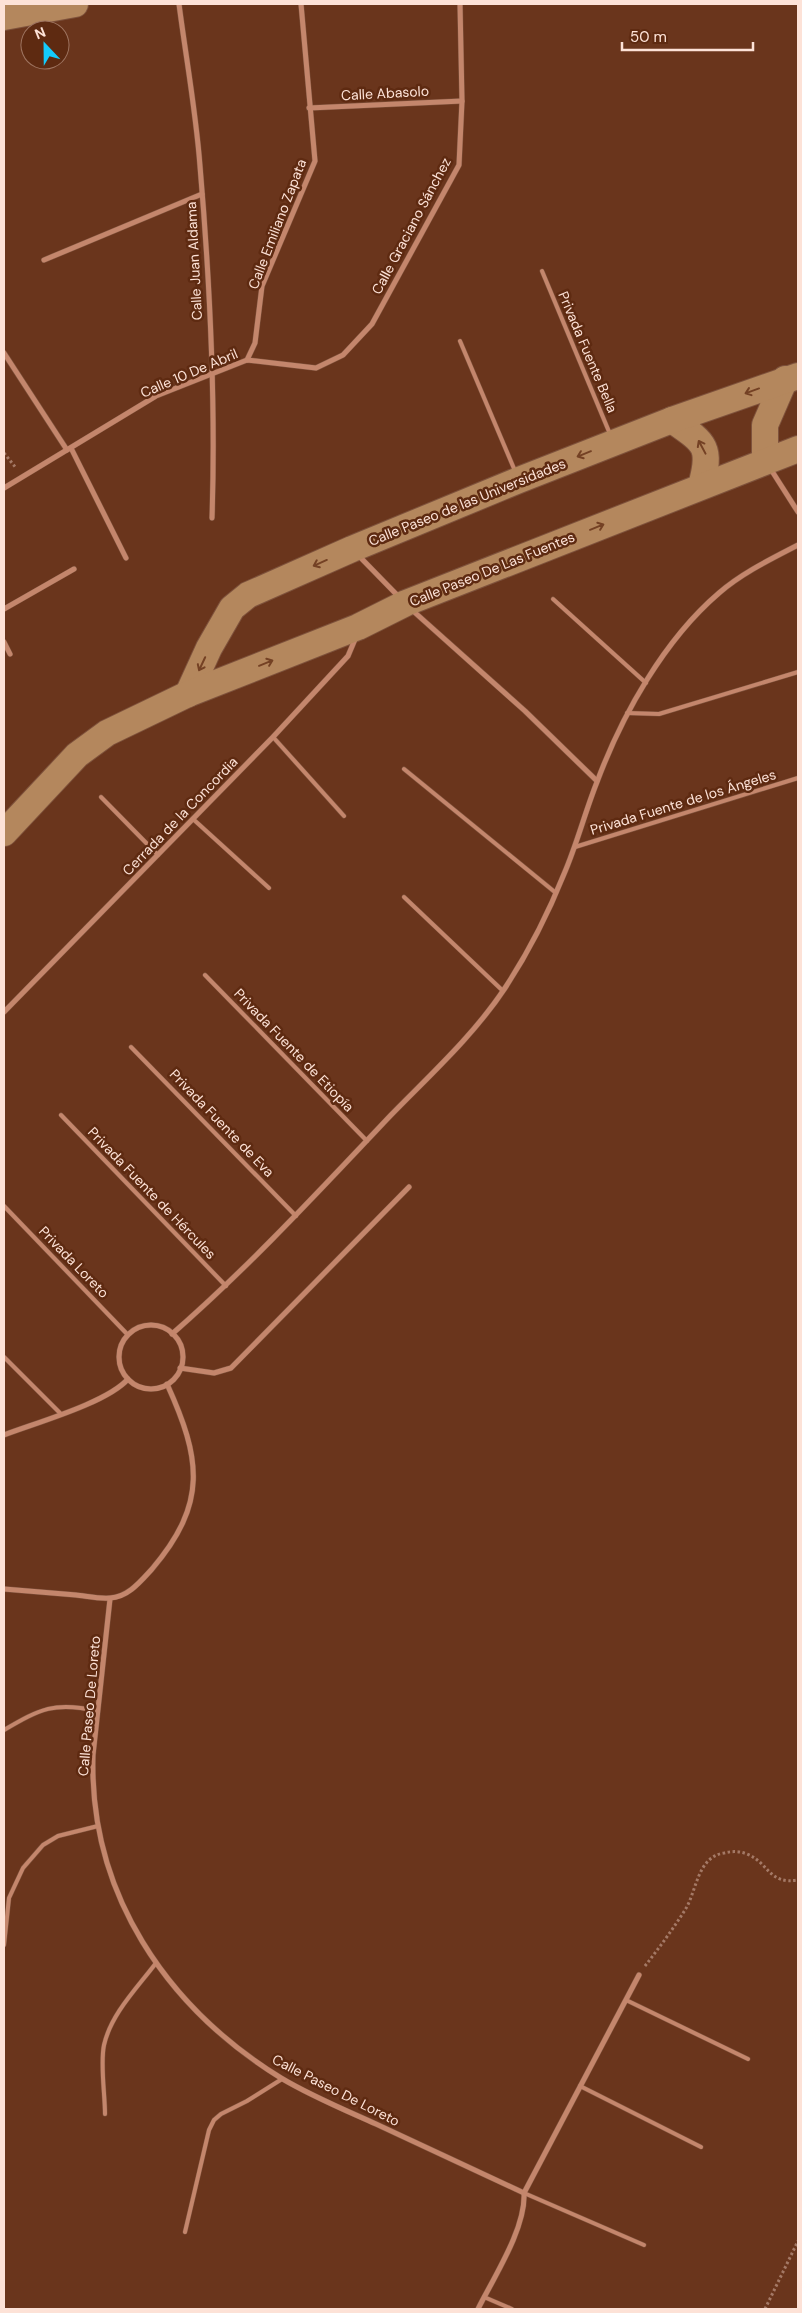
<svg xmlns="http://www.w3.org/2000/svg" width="802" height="2313" font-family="'DM Sans',sans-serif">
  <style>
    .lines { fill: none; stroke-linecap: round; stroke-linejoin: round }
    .lane-casing { stroke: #7e523c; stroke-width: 5 }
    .street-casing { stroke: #7e523c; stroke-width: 6 }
    .secondary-casing { stroke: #7e523c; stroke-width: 28 }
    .path { stroke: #a47966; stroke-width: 3; stroke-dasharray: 2.5 2.5; stroke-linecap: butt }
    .lane { stroke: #c4866c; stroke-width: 4 }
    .street { stroke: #c4866c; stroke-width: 5 }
    .secondary { stroke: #b4875d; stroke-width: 26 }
    .oneway { stroke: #744124 }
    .labels { text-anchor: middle; stroke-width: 5; stroke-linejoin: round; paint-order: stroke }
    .street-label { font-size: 14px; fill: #fde2d7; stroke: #5e2a11 }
  </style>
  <rect width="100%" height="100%" fill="#6a351c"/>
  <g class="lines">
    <!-- lane casing -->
    <g class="lane-casing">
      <g id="lane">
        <path d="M542,271L610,434"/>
        <path d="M460,341L515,471"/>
        <path d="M553,599L646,683"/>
        <path d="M627,713L659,714L798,672"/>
        <path d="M273,737L344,816"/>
        <path d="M404,769L556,893"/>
        <path d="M101,797L158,855"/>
        <path d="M193,819L269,888"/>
        <path d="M575,847L798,778"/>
        <path d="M404,897L503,991"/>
        <path d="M205,975L367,1141"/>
        <path d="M131,1047L296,1216"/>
        <path d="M61,1115L226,1286"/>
        <path d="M4,1206L128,1335"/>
        <path d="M4,1357L60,1413"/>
        <path d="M4,1730C40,1709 55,1701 97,1711"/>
        <path d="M4,1945L9,1898L23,1868L43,1845L58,1836L98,1826"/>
        <path d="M626,2000L748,2059"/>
        <path d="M580,2086L701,2147"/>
        <path d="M105,2114C105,2094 100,2064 104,2045C111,2014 137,1988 156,1963"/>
        <path d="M524,2193L644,2245"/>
        <path d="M185,2232L209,2130L214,2120L221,2114L247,2101L282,2079"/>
        <path d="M484,2297L512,2309"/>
      </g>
    </g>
    <!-- street casing -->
    <g class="street-casing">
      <g id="street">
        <path d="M179,4C186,58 196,112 200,166C210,283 216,401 212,518"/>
        <path d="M309,108L462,101"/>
        <path d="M44,260L202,194"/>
        <path d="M4,353L67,450"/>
        <path d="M247,360L255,343L262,286L315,161L301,4"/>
        <path d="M71,448L126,558"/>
        <path d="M770,468L798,512"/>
        <path d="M4,488L156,396L247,360L316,368L343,355L372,324L459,165L462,101L460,4"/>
        <path d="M358,555L399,597"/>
        <path d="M4,609L74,569"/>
        <path d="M412,610L525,711L597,781"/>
        <path d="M4,642L10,654"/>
        <path d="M4,1012L273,737L348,656L356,637"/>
        <circle cx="151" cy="1357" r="32"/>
        <path d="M172,1334C250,1266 320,1190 391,1115C430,1075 474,1035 505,988C528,953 548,914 564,874C577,844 585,812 597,782C622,715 664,640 719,593C742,573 771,559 798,545"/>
        <path d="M180,1368L214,1373L231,1368L409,1187"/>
        <path d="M4,1435C35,1423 107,1403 128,1379"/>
        <path d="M4,1589C28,1591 52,1593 76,1595C86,1596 99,1599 110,1598C128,1597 140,1582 152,1569C208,1503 201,1459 167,1384"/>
        <path d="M110,1599L93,1755C89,1893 166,2007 281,2078C311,2096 345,2110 376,2124C425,2147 475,2170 524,2193"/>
        <path d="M478,2309C494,2277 526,2228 524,2193L639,1975"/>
      </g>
    </g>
    <!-- secondary casing -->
    <g class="secondary-casing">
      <g id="secondary">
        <path d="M4,17L75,4"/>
        <path d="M672,420C705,443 712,446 701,486"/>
        <path d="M765,461V425L785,379"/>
        <path d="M188,694L209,648L232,608L248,595L352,549L519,480L672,420L798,376"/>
        <path d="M4,833L77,755L107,733L188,694L358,627L406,603L798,449"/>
      </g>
    </g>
    <!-- path -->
    <g class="path">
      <path d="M4,453L16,468"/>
      <path d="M645,1966C659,1948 673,1929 685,1910C697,1891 697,1857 724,1853C732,1851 739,1851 747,1854C769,1863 769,1885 798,1880"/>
      <path d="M765,2309L798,2241"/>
    </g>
    <!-- lane -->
    <use href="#lane" class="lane"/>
    <!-- street -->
    <use href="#street" class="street"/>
    <!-- secondary -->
    <use href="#secondary" class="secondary"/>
  </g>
  <!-- one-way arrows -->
  <defs><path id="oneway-shaft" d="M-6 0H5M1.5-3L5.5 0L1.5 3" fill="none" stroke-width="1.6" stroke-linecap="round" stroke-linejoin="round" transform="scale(1.25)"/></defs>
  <g class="oneway">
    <use href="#oneway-shaft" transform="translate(752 391) rotate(160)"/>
    <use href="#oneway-shaft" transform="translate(702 447) rotate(-118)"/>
    <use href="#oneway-shaft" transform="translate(584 454) rotate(158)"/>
    <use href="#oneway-shaft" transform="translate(597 527) rotate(-22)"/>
    <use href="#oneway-shaft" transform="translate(320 563) rotate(156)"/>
    <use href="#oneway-shaft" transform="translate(266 663) rotate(-22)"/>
    <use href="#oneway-shaft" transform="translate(202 664) rotate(115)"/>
  </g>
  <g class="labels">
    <!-- street labels -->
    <g class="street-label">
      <text transform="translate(385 93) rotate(-3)" y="5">Calle Abasolo</text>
      <text transform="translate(277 224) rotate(-69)" y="5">Calle Emiliano Zapata</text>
      <text transform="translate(411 226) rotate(-62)" y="5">Calle Graciano Sánchez</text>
      <text transform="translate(194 261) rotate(-93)" y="5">Calle Juan Aldama</text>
      <text transform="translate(588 352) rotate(67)" y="5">Privada Fuente Bella</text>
      <text transform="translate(189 373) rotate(-23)" y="5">Calle 10 De Abril</text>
      <text transform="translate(467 502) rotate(-22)" y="5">Calle Paseo de las Universidades</text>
      <text transform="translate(492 569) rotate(-22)" y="5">Calle Paseo De Las Fuentes</text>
      <text transform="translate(683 802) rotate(-17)" y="5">Privada Fuente de los Ángeles</text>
      <text transform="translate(180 816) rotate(-46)" y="5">Cerrada de la Concordia</text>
      <text transform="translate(294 1050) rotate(46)" y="5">Privada Fuente de Etiopía</text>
      <text transform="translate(222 1123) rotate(46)" y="5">Privada Fuente de Eva</text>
      <text transform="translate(152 1193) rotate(46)" y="5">Privada Fuente de Hércules</text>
      <text transform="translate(74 1262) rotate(46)" y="5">Privada Loreto</text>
      <text transform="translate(89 1706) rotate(-85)" y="5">Calle Paseo De Loreto</text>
      <text transform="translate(336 2090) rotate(27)" y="5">Calle Paseo De Loreto</text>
    </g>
  </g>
  <!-- border -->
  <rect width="802" height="2313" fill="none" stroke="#fde2d7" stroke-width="10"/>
  <!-- north arrow -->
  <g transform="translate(45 45) rotate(338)"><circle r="24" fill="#5e2a11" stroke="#9e7460"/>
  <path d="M0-4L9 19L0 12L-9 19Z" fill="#14cafb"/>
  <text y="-8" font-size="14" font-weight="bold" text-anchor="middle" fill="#fde2d7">N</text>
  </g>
  <!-- scale -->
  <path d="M622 42v8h131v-8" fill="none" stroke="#fde2d7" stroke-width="2.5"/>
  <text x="630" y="42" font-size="15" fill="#fde2d7" stroke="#5e2a11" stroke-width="4" paint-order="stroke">50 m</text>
</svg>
